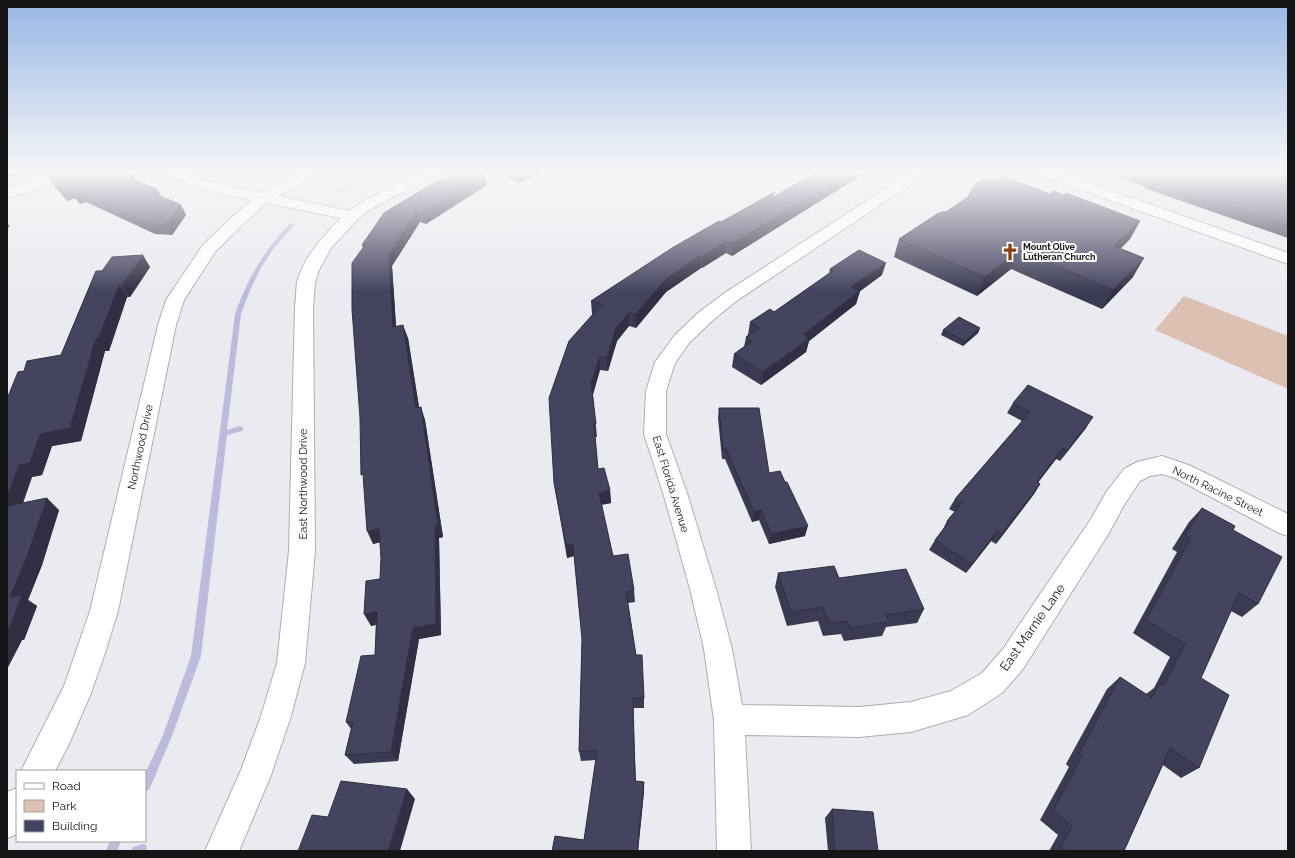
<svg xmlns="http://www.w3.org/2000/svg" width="1295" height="858" font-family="Raleway,sans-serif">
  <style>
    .green { fill: #dcc0b1 }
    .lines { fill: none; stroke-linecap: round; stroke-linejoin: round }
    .stream { fill: #bcbbde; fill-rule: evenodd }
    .minor-casing { stroke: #adadb2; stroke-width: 2 }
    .minor { fill: #fff; fill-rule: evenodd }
    .wall { fill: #3a3a53 }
    .shaded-wall { fill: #302f43 }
    .building { fill: #444360; stroke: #302f43 }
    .labels { text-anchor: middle; stroke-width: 4; stroke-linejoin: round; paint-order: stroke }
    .far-poi-label { font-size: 9px; font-weight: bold; fill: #151517; stroke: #fff; text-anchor: start }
    .street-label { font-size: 11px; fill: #151517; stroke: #fff }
    .near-street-label { font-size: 13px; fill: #151517; stroke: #fff }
  </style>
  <rect width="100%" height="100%" fill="#eaeaf0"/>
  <!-- green -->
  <path class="green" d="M1184,296L1288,336V389L1155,330Z"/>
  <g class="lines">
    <!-- stream -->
    <g class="stream">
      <path d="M370,172H375L336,193L332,192Z"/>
      <path d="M291,223L294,225L275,247L262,266L251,288L241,314L227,430L240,426L244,429L242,431L227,435L201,656L172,736L149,790L145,791V774L163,735L191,656L235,314C248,277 263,253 289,224Z"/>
      <path d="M110,841H121L117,851H106Z"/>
      <path d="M142,844L146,845L147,849V851H132L133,847Z"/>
    </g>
    <!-- minor casing -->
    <g class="minor-casing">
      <g id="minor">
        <path d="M64,172H85L83,175L7,198V188Z"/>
        <path d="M167,172H185L203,180L221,185L261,193L301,172H318L316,175L278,196L349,211L359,204L396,184L425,172H444L442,175L406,190L369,210L358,219L331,248L319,270L315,283L313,307L315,551L305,663L291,716L271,775L239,851H205L241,770L261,716L277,663L289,551L295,307C296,299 296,290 297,282C304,256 323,237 341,218L267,203L243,224L215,252L184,300L176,325L118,611L105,653L91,693L69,744L55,771H21L64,686L90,611L158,325L166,300L203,245L231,218L252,200C222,194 197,188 169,175Z"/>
        <path d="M911,172H927L925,175L735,302L712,321L689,343L675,363L666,391V434L688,496L716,589L732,649L742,705L859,707L911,702L951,691L982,673L1003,649L1091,519L1107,491L1124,469L1137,462L1162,456L1191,466L1288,514V536L1279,533L1175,478L1162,474L1150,476L1140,481L1124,505L1109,533L1023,669L1002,693L968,715L911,732L859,737L745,735L751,851H717L714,720L704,649L690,589L664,496L644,434L646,391L655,362L675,335L698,313L723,294Z"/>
        <path d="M1038,172H1058L1288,253V264L1040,175Z"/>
        <path d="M17,788V834L7,838V792Z"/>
      </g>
    </g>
    <!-- minor -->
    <use href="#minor" class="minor"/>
  </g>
  <!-- wall -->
  <g class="wall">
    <path d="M43,172H128L136,180L161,196L181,205L186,215L172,235L155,234L86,202L80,204L75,198L67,201L54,185L47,175H46Z"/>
    <path d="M462,172L487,185L426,224L420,222L392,266L396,327L408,338L419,407L425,420L443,537L439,538L441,635L419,639L398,761L354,764L345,755L351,729L346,722L375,655L376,625L371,626L380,579L381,558L380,542L373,544L363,248L362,245Z"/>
    <path d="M498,172H545L518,183Z"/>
    <path d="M817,172H859L857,178L732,256L726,253L702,268H701L666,292L636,328L629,326L617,341L608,371L600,370L593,395L597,437H595L598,469L610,490L611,503L601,505L613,556L634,590L635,602L628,603L636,655L644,698V708H633L636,781L644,782V791L638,851H552L584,840L596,760L581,761L579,751L582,639L574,556L567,558L554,483L593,314H592L591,301L721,222L774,197Z"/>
    <path d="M1100,172H1288V238L1144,188L1145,186Z"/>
    <path d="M1050,194L1140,221L1130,239L1120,249L1133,277L1102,309L1011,269L977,296L894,257L899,239L946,212L968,197Z"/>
    <path d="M150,267L130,297H127L109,351H105L81,441L52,446L42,475L32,477L23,503L59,510L42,565L28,600L37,606L24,640H22L7,669V399L24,371L61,355L96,271Z"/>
    <path d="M830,269L882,275L860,291L856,304L809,341L806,352L761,385L732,367L734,354L744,347L746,337L748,335L750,322L774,312L829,273Z"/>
    <path d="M980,328L978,333L963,346L941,335L943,330Z"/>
    <path d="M1013,403L1086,428L1060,461L1056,459L1038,482L1040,484L1034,494L996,544L991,541L966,573L929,550L935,540L942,531L947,521L955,512L949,509L955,499L1022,421L1007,413Z"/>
    <path d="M719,408L769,473L805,536L769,544L759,520L752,522L725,459H722L718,418Z"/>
    <path d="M1202,508L1233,530L1258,604L1242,617L1231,611L1201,678L1199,768L1181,778L1163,765L1124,851H1049L1058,835L1040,820L1069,767L1066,764L1107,689L1120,677L1146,694L1154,688L1170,657L1133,633L1177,552L1172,549L1189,522Z"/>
    <path d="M778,573L839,578L924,609L917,623L886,627L882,636L844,641L841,634L823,636L818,621L787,626L775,587Z"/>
    <path d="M832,809L878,851H828L825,818Z"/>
  </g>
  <!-- shaded-wall -->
  <g class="shaded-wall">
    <path d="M7,172H25L7,177Z"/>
    <path d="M44,172H60L46,175Z"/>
    <path d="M522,172H545L518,183L517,174Z"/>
    <path d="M851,172H859L857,178L732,256L733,243Z"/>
    <path d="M485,173L487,185L426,224L423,212Z"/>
    <path d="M68,188L75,198L67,201L60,190Z"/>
    <path d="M157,189L163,199L151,192Z"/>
    <path d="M80,191L86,202L80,204L73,193Z"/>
    <path d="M181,205L186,215L172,235L166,224Z"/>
    <path d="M417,210L420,222L392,266L397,340L393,327L389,254Z"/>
    <path d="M1140,221L1130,239L1104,265L1114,246Z"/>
    <path d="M7,222L10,227L7,228Z"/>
    <path d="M727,241L726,253L702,268L703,256Z"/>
    <path d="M1019,250L1011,269L977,296L985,277Z"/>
    <path d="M143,255L150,267L130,297L122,285Z"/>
    <path d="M701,255V268L666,292L636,328L635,315L666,279Z"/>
    <path d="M1144,258L1133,277L1102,309L1113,290Z"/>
    <path d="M886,263L882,275L848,300L851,287Z"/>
    <path d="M119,285L127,297L109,351H105L81,441L52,446L42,475L32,477L17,519L7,510V498L19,465L96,339Z"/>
    <path d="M860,291L856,304L809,341L806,352L761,385L763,372L804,334Z"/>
    <path d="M629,313V326L617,341L608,371L607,358L616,328Z"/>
    <path d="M403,325L408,338L421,420L416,408Z"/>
    <path d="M980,328L978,333L963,346L965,341Z"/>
    <path d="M600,357V370L592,396L591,383Z"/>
    <path d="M421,407L425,420L443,537L439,538L441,635L419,639L398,761L391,752L413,628Z"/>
    <path d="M1093,417L1086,428L1060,461L1067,451Z"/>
    <path d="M1063,448L1056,459L1031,492L1037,482Z"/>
    <path d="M1040,484L1034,494L996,544L1002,534Z"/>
    <path d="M610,490L611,503L600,505L599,493Z"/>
    <path d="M47,498L59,510L42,565L28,600L37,606L24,640H22L7,669V629L10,597Z"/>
    <path d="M761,510L759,520L752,522L754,512Z"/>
    <path d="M808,526L805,536L769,544L771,534Z"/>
    <path d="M379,529L385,541L373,544L367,531Z"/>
    <path d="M997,531L991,541L966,573L972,564Z"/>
    <path d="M573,544L574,556L567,558L566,545Z"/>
    <path d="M377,612L383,623L371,626L364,614Z"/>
    <path d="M644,782V791L638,851H637Z"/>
    <path d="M407,789L415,799L400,851H388Z"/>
  </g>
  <!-- building -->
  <g class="building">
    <path d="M59,172H128L136,180L157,189L151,192L181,205L166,224H149L80,191L73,193L68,188L60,190L47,175Z"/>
    <path d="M462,172H484L485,173L423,212L417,210L389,254L393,327L403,325L416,408L421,407L438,525L435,526L436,624L413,628L391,752L345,755L353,722H346L361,656L375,655L377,612L364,614L366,581L380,579L381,558L379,529L367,531L363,474L361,475L360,418L352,309V263L365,245H362L384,213L435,182Z"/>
    <path d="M513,172H522L517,174Z"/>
    <path d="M817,172H851L733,243L727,241L703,256L701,255L666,279L635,315L629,313L616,328L607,358L600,357L591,383L596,424H594L598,469L604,468L610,490L599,493L613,556L628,554L634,590L626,592L636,655H642L644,698H633L635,781L644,782L637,851H552L555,836L584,840L597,751H579L582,639L573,544L566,545L554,483L549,398L569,341L602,304L591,301L672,248L719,221L721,222L775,192L772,198Z"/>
    <path d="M1134,172H1288V226L1149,179L1151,177Z"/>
    <path d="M1003,176L1050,194L1054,191L1064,195L1066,193L1140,221L1114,246L1144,258L1113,290L1019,250L985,277L899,239L937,214L942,212H946L968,197L976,183L986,179L995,181Z"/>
    <path d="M859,250L886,263L851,287L860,291L804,334L808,336L806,337L809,339L763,372L734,354L752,341L746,337L759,328L750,322L770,309L774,312L833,271L830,269Z"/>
    <path d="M143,255L122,285H119L99,338L96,339L70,428L40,434L30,463L19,465L7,498V399L18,372L24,371L27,361L61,355L96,271H102L112,257Z"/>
    <path d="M959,317L980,328L965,341L943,330Z"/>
    <path d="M1028,385L1093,417L1067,451L1063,448L1037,482L1040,484L1002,534L997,531L972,564L935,540L949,522L947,521L962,503L955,499L1030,412L1013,403Z"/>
    <path d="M719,408H759L769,473L780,471L785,482H787L808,526L771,534L761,510L754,512L726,449H723Z"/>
    <path d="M47,498L28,554L10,597L22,595L9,629H7V506Z"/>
    <path d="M1202,508L1235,526L1233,530L1282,557L1258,604L1239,593L1201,678L1229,695L1199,768L1170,748L1124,851H1066L1061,847L1072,826L1053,811L1082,756L1079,754L1120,677L1152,698L1160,683L1164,686L1185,644L1146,620L1191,538L1185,535Z"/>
    <path d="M834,566L839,578L906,569L924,609L886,615L889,622L850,628L847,621L829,623L823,607L791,612L778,573Z"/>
    <path d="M341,781L407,789L388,851H298L312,815L328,817Z"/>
    <path d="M832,809L873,812L878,851H835Z"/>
  </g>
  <!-- sky -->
  <linearGradient id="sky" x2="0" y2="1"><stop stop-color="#96b7e4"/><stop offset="0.59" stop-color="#f6f6f8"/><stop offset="1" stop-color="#f6f6f8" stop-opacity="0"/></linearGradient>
  <rect width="1295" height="292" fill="url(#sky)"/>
  <!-- icons -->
  <defs>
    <g id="church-bare" transform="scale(1.38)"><path d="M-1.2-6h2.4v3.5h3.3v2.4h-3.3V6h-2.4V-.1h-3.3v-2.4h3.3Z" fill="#854114" stroke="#fff" stroke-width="2.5" paint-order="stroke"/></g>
  </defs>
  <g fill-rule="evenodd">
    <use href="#church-bare" x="1010" y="252"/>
  </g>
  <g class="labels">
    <!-- far-poi labels -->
    <g class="far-poi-label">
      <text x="1023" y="250">Mount Olive<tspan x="1023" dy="10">Lutheran Church</tspan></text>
    </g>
    <!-- street labels -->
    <g class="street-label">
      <text transform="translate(140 447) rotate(-78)" y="4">Northwood Drive</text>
      <text transform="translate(303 484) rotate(-90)" y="4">East Northwood Drive</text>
      <text transform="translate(671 484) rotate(73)" y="4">East Florida Avenue</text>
      <text transform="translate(1218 491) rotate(26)" y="4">North Racine Street</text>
    </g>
    <!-- near-street labels -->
    <g class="near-street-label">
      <text transform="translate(1032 627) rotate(-55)" y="5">East Marnie Lane</text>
    </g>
  </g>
  <!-- border -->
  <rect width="1295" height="858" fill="none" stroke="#151517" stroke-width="16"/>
  <!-- legend -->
  <rect x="16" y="770" width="130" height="72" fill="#ffffff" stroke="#a1a1a2"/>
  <rect x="24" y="783" width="20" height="6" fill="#ffffff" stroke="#a1a1a2"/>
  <text x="52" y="790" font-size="12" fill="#151517">Road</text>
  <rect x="24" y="800" width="20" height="12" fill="#dcc0b1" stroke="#a1a1a2"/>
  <text x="52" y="810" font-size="12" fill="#151517">Park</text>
  <rect x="24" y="820" width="20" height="12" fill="#444360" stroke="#a1a1a2"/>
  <text x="52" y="830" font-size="12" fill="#151517">Building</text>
</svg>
